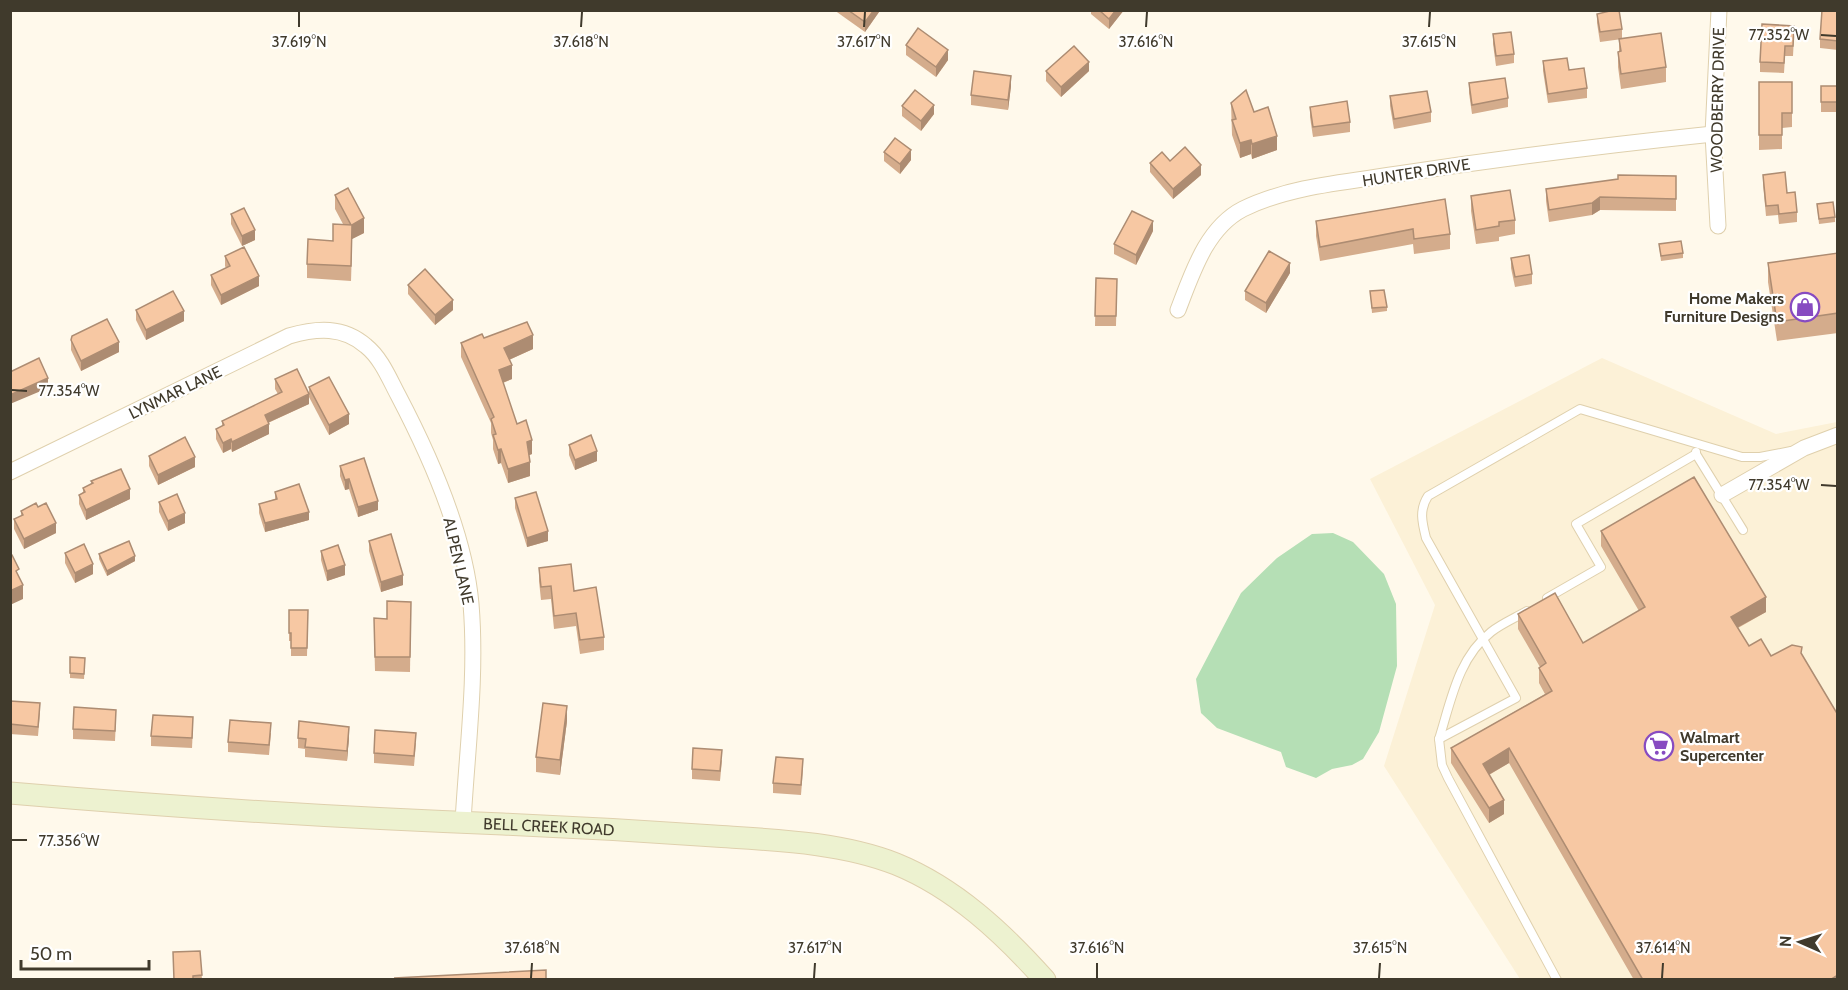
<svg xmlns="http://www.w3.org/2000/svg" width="1848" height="990" font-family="Cabin,sans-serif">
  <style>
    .built { fill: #fcf1d7 }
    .water { fill: #b5dfb5 }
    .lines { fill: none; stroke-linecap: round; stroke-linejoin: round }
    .lane-casing { stroke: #dfd0ad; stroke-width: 10 }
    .street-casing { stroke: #dfd0ad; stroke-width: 17 }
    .secondary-casing { stroke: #dfd0ad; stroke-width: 23 }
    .lane { stroke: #fff; stroke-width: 8 }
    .street { stroke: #fff; stroke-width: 15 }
    .secondary { stroke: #edf2d0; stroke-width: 21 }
    .wall { fill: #d4ac8c }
    .shaded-wall { fill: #ad8c72 }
    .building { fill: #f7c8a3; stroke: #ad8c72; stroke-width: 1.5 }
    .ticks { fill: none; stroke: #403a2c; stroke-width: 2 }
    .labels { text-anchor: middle; stroke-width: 4.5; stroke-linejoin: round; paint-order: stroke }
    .street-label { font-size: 16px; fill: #403a2c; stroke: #fff }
    .poi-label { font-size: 16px; font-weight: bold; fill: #403a2c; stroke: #fff; text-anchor: end }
    .ticks-label { font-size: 15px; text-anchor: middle; fill: #403a2c; stroke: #fff; stroke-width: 4.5; stroke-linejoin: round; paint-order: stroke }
  </style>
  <rect width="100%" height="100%" fill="#fff9eb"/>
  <!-- built -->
  <path class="built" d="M1602,358L1776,434L1837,422V979H1520L1384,766L1435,605L1370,479Z"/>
  <!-- water -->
  <path class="water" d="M1333,533L1353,542L1384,574L1396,604L1397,666L1379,732L1363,759L1352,765L1332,769L1316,778L1286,767L1281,752L1217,728L1201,713L1196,679L1241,593L1277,558L1312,534Z"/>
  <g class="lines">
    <!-- lane casing -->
    <g class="lane-casing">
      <g id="lane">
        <path d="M1696,452V454L1743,530"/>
        <path d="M1547,598L1601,567L1576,524L1696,454"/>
        <path d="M1527,611C1515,618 1501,624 1491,632C1458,658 1451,701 1439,739L1442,765L1448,778L1557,980"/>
        <path d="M1439,739L1516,698L1426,538C1422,522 1419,510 1428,496L1580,409L1742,457H1760L1791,451"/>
      </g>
    </g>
    <!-- street casing -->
    <g class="street-casing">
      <g id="street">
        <path d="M1718,226L1713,134L1719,10"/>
        <path d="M1178,310C1192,274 1206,228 1243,209C1290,186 1347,182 1398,174C1503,158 1607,145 1713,134"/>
        <path d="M10,472L289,336C317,328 343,326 366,346C381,358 389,378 398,395C430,456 465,535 471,604C477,676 467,750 463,822"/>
        <path d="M1722,495L1804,448L1838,435"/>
      </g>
    </g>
    <!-- secondary casing -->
    <g class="secondary-casing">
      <g id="secondary">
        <path id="s1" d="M10,793C174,807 339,818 503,824C574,827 644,831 714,836C774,840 840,842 896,864C955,888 1003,933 1045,980"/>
      </g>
    </g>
    <!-- lane -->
    <use href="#lane" class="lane"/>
    <!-- street -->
    <use href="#street" class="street"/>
    <!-- secondary -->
    <use href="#secondary" class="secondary"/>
  </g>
  <!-- wall -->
  <g class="wall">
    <path d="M834,10H879V12L865,32Z"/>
    <path d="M1091,10H1124L1109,29L1091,14Z"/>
    <path d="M1838,10V50L1820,48V39Z"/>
    <path d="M1597,14L1622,29V39L1600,42L1597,23Z"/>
    <path d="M1493,34L1514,54V63L1496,66L1493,44Z"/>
    <path d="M1794,36L1793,56H1785L1784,73L1760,72V62Z"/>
    <path d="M1619,39L1666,67V82L1621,89L1618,67V52H1619Z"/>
    <path d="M906,45L948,60L936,77L906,55Z"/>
    <path d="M1543,61L1569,70L1587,88V98L1548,103L1543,71Z"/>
    <path d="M1046,71H1089L1061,97L1046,81Z"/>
    <path d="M1759,82H1792V127L1782,128V149L1759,150Z"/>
    <path d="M1469,83L1508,98V107L1472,114L1469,93Z"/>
    <path d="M1011,86L1008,110L971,105V95Z"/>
    <rect x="1821" y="86" width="17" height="26"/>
    <path d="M1390,96L1431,112V122L1394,129L1390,106Z"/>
    <path d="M1231,103L1254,112L1277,150L1252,159L1251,154L1240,158L1232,135Z"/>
    <path d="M902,106L934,114L921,131L902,116Z"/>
    <path d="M1310,107L1350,122V132L1313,137L1310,117Z"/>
    <path d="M884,152L911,160L900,174L884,161Z"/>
    <path d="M1170,161L1201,175L1173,199L1150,172V163Z"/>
    <path d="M1763,175L1787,193L1797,212V222L1779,224L1778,215L1766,216L1763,184Z"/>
    <path d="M1676,176V211L1600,210L1592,215L1549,222L1546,201V189Z"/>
    <path d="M335,195L364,233L352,239L351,281L307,278V264L333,241L343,224L335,209Z"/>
    <path d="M1471,196L1515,220V234L1499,237V241L1476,244L1471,211Z"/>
    <path d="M1445,199L1450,234V249L1414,254L1413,244L1320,261L1316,236V221Z"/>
    <path d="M1817,204L1835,217V222L1819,224Z"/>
    <path d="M231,214L255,240L242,246L231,224Z"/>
    <path d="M1153,231L1136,265L1114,254V244Z"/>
    <path d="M1659,244L1683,253V258L1661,261Z"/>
    <path d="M1838,253V333L1777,341L1768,282V263Z"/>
    <path d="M225,256L259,286L221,305L211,285V275L226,268L225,266Z"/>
    <path d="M1511,258L1532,274V284L1515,287L1511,268Z"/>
    <path d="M1290,273L1266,313L1245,300V291Z"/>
    <path d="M1096,278L1117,279L1116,326H1095Z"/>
    <path d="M408,285L453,310L435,325L408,294Z"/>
    <path d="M1370,291L1387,307V311L1372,313Z"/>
    <path d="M136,310L184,321L146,340L136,320Z"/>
    <path d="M484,338L533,349L509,360L512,379L503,383L517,424L532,454L529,455L530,476L508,483L501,463L498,464L493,449V440L491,433V423L461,357V343Z"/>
    <path d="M71,340L119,352L81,371L71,350Z"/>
    <path d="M275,379L309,404L268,423L269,434L232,452L231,449L223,453L216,439V429L222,426V421L278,394L275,389Z"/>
    <path d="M309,387L349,424L329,435L309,397Z"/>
    <path d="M569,445L597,461L575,470L569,455Z"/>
    <path d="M149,456L195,467L158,485L149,466Z"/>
    <path d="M340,466L378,510L358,517L349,489L345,490L340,476Z"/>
    <path d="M91,481L130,499L86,520L79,504V495L83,492V488L91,484Z"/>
    <path d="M275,492L309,520L265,532L259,513V504L275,499Z"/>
    <path d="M515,498L548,541L527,547L515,508Z"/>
    <path d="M159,502L185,523L168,531L159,512Z"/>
    <path d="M38,507L56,533L24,549L14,529V519L21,516V511Z"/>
    <path d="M1601,531L1766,612L1738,628L1749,646L1771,656L1802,655L1838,980H1634L1509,763L1489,775L1504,814L1489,823L1451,763V748L1545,694L1539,683V668L1540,667L1518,629V614L1583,643L1639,611L1601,546Z"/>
    <path d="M369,541L403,585L381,592L369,551Z"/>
    <path d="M321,551L345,575L327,581L321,560Z"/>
    <path d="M65,553L93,574L75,583L65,563Z"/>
    <path d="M99,554L135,561L107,576L99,559Z"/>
    <path d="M539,568L574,591L604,637V650L580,654L576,626L554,629L551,599L541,600L539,581Z"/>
    <path d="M411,602L410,672L375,671L374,633L387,619Z"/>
    <path d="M289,610H308L307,656H291V641H289Z"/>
    <path d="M70,657L85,658L84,679L70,678Z"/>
    <path d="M10,701L40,713L38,736L10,734Z"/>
    <path d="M116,719L115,741L73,739V729Z"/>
    <path d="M567,721L560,775L536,772V757Z"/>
    <path d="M193,727L192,748L151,746V736Z"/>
    <path d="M271,733L269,755L228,752V742Z"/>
    <path d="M349,737L347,761L305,757V749L298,748V738Z"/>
    <path d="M416,743L414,766L374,763V753Z"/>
    <path d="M722,760L720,781L692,779V769Z"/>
    <path d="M803,769L801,795L773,793V783Z"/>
    <path d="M200,951L202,980H174L173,952Z"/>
  </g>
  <!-- shaded-wall -->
  <g class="shaded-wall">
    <path d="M874,10H879V12L865,32V22Z"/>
    <path d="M1116,10H1124L1109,29V19Z"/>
    <path d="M948,50V60L936,77V67Z"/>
    <path d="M1089,62V71L1061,97V87Z"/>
    <path d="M1011,76V86L1008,110V100Z"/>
    <path d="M934,105V114L921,131V121Z"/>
    <path d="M1277,136V150L1252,159V144Z"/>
    <path d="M1251,140V154L1240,158V143Z"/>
    <path d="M911,150V160L900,174V164Z"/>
    <path d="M1201,165V175L1173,199V189Z"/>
    <path d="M1600,197V210L1592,215V203Z"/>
    <path d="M364,218V233L352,239L351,281L352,225Z"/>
    <path d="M1153,221V231L1136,265V255Z"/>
    <path d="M255,230V240L242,246V236Z"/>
    <path d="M1290,263V273L1266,313V303Z"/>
    <path d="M259,276V286L221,305V295Z"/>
    <path d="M453,300V310L435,325V315Z"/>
    <path d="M184,311V321L146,340V330Z"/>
    <path d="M533,335V349L504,362V348Z"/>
    <path d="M119,342V352L81,371V361Z"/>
    <path d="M512,365V379L499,384V370Z"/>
    <path d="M48,378V388L10,404V395Z"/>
    <path d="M309,394V404L265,424V415Z"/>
    <path d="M349,414V424L329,435V425Z"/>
    <path d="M269,424V434L232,452V442Z"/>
    <path d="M231,439V449L223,453V443Z"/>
    <path d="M532,440V454L527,456V442Z"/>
    <path d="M501,449V463L498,464V450Z"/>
    <path d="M597,451V461L575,470V460Z"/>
    <path d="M195,457V467L158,485V475Z"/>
    <path d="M530,462V476L508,483V469Z"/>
    <path d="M349,479V489L345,490V480Z"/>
    <path d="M130,489V499L86,520V510Z"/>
    <path d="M378,501V510L358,517V507Z"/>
    <path d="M309,512V520L265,532V523Z"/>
    <path d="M185,513V523L168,531V521Z"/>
    <path d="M56,523V533L24,549V539Z"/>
    <path d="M548,531V541L527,547V538Z"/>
    <path d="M135,556V561L107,576V571Z"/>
    <path d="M93,564V574L75,583V573Z"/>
    <path d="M345,565V575L327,581V571Z"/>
    <path d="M403,575V585L381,592V582Z"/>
    <path d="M23,585V599L10,605V591Z"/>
    <path d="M1766,597V612L1731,631V617Z"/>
    <path d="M567,706V721L560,775V760Z"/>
    <path d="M349,727V737L347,761V751Z"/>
    <path d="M1509,748V763L1483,778V764Z"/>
    <path d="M1504,800V814L1489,823V808Z"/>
    <path d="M1838,975V980H1830Z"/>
  </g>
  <!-- building -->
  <g class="building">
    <path d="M848,10H874L865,22Z"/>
    <path d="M1099,10H1116L1109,19Z"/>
    <path d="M1614,10H1619L1622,29L1600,32L1597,14Z"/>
    <path d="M1822,10H1838V41L1820,39Z"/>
    <path d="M1762,24L1794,26L1793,46H1785L1784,63L1760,62Z"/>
    <path d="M918,28L948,50L936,67L906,45Z"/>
    <path d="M1511,32L1514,54L1496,56L1493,34Z"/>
    <path d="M1661,33L1666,67L1621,74L1618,52L1621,51L1619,39Z"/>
    <path d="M1074,46L1089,62L1061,87L1046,71Z"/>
    <path d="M1567,58L1569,70L1584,68L1587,88L1548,94L1543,61Z"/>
    <path d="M974,71L1011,76L1008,100L971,95Z"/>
    <path d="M1505,78L1508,98L1472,105L1469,83Z"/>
    <path d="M1759,82H1792V113H1782V135H1759Z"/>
    <rect x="1821" y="86" width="17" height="16"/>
    <path d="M915,90L934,105L921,121L902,106Z"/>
    <path d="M1246,90L1254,112L1268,107L1277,136L1252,144L1251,140L1240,143L1232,120L1236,119L1231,103Z"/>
    <path d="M1427,91L1431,112L1394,119L1390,96Z"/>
    <path d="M1347,101L1350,122L1313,127L1310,107Z"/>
    <path d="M895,138L911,150L900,164L884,152Z"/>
    <path d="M1185,147L1201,165L1173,189L1150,163L1162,152L1170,161Z"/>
    <path d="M1785,172L1787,193L1795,192L1797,212L1779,214L1778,205L1766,206L1763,175Z"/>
    <path d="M1618,175L1676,176V199L1600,197L1592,203L1549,210L1546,189L1618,179Z"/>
    <path d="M348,188L364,218L352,225L351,266L307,264L308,239L333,241V224L351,225L335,195Z"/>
    <path d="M1510,190L1515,220L1499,222V226L1476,230L1471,196Z"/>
    <path d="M1445,199L1450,234L1414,239L1413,229L1320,247L1316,221Z"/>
    <path d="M1833,202L1835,217L1819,219L1817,204Z"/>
    <path d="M244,208L255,230L242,236L231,214Z"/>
    <path d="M1132,211L1153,221L1136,255L1114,244Z"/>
    <path d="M1681,241L1683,253L1661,256L1659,244Z"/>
    <path d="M244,247L259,276L221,295L211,275L230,266L225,256Z"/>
    <path d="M1269,251L1290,263L1266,303L1245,291Z"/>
    <path d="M1838,253V313L1777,322L1768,263Z"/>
    <path d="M1529,255L1532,274L1515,277L1511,258Z"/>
    <path d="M425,269L453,300L435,315L408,285Z"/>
    <path d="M1096,278L1117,279L1116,316H1095Z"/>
    <path d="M1384,290L1387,307L1372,308L1370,291Z"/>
    <path d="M173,291L184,311L146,330L136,310Z"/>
    <path d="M107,319L119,342L81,361L71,340L72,336Z"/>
    <path d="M527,322L533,335L504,348L512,365L499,370L517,424L526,420L532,440L527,442L530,462L508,469L501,449L498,450L493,435L496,434L491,419L494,417L461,343L482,334L484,338Z"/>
    <path d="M39,358L48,378L10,395V372Z"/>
    <path d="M297,369L309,394L265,415L269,424L232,442L231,439L223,443L216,429L224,425L222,421L282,392L275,379Z"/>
    <path d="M329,377L349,414L329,425L309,387Z"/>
    <path d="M591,435L597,451L575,460L569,445Z"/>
    <path d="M185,437L195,457L158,475L149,456Z"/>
    <path d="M364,458L378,501L358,507L349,479L345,480L340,466Z"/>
    <path d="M121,469L130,489L86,510L79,495L85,492L83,488L93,483L91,481Z"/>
    <path d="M1694,477L1766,597L1731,617L1749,646L1761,639L1771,656L1792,645L1802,647L1801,653L1838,715V975L1830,980H1643L1509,748L1483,764L1504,800L1489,808L1451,748L1552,691L1539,668L1546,663L1518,614L1555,593L1583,643L1645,607L1601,531Z"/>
    <path d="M299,484L309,512L265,523L259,504L277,499L275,492Z"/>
    <path d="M536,492L548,531L527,538L515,498Z"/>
    <path d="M177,494L185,513L168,521L159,502Z"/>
    <path d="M36,503L38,507L46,503L56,523L24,539L14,519L23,515L21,511Z"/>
    <path d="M391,534L403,575L381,582L369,541Z"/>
    <path d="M129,541L135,556L107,571L99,554Z"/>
    <path d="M84,544L93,564L75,573L65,553Z"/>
    <path d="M338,545L345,565L327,571L321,551Z"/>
    <path d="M10,555H12L19,569L16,571L23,585L10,591Z"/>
    <path d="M571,564L574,591L596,587L604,637L580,640L576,613L554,616L551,586L541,587L539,568Z"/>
    <path d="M387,601L411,602L410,657H375L374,618L387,619Z"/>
    <path d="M289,610H308L307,648H291V633H289Z"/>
    <path d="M70,657L85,658L84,674L70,673Z"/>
    <path d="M10,701L40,703L38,727L10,724Z"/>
    <path d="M543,703L567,706L560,760L536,757Z"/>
    <path d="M74,707L116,710L115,731L73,729Z"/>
    <path d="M153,715L193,717L192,738L151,736Z"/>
    <path d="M230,720L271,723L269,745L228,742Z"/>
    <path d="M299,721L349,727L347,751L305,747L306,739L298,738Z"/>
    <path d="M375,730L416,733L414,756L374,753Z"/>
    <path d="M693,748L722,750L720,771L692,769Z"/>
    <path d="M776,757L803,759L801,785L773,783Z"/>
    <path d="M200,951L202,975L193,976V980H174L173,952Z"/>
    <path d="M546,970V980H396L395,978Z"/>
  </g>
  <!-- ticks -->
  <path class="ticks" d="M299,27V12M581,27L582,12M864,27L865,12M1146,27L1147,12M1429,27L1430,12M1821,35L1836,36M12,390L27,391M1821,485L1836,486M12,840H27M531,978L532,963M814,978L815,963M1097,978V963M1379,978L1380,963M1662,978L1663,963"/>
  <!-- icons -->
  <defs>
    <g id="shop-ring" transform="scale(1.5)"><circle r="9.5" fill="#fff" stroke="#874bc1" stroke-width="1.5"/><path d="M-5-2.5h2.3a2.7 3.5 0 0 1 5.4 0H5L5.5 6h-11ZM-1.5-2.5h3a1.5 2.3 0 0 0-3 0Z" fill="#874bc1"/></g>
    <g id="supermarket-ring" transform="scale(1.5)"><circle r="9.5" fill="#fff" stroke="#874bc1" stroke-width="1.5"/><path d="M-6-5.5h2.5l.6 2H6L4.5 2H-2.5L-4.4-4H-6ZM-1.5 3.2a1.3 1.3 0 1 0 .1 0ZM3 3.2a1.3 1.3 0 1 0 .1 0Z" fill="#874bc1"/></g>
  </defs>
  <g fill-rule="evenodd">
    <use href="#shop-ring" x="1805" y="307"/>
    <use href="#supermarket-ring" x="1659" y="746"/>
  </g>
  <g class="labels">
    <!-- street labels -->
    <g class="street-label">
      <text transform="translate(1717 100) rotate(-89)" y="6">WOODBERRY DRIVE</text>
      <text transform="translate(1416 172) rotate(-9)" y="6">HUNTER DRIVE</text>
      <text transform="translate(175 392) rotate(-26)" y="6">LYNMAR LANE</text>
      <text transform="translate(459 561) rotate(77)" y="6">ALPEN LANE</text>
      <text dy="6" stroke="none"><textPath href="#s1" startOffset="540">BELL CREEK ROAD</textPath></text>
    </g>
    <!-- poi labels -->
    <g class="poi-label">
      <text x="1784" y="304">Home Makers<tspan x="1784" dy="18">Furniture Designs</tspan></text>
      <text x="1680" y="743" text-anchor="start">Walmart<tspan x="1680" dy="18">Supercenter</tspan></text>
    </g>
  </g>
  <g class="ticks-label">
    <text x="1779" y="40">77.352°W</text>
    <text x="299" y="47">37.619°N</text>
    <text x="581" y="47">37.618°N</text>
    <text x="864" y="47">37.617°N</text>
    <text x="1146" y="47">37.616°N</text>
    <text x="1429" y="47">37.615°N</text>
    <text x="69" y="396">77.354°W</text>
    <text x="1779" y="490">77.354°W</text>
    <text x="69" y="846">77.356°W</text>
    <text x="532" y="953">37.618°N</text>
    <text x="815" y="953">37.617°N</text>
    <text x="1097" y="953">37.616°N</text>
    <text x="1380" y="953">37.615°N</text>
    <text x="1663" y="953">37.614°N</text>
  </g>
  <!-- border -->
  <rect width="1848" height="990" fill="none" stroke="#403a2c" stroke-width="24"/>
  <!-- north arrow -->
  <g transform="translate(1800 942) rotate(273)" stroke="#ffffff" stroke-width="4.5" paint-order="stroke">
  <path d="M0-4.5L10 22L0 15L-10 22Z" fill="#403a2c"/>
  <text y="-9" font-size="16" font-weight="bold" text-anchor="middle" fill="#403a2c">N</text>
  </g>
  <!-- scale -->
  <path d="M21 960v9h128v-9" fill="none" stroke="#403a2c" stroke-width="3"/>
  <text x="30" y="960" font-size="18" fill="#403a2c" stroke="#ffffff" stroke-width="4.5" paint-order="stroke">50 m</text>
</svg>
